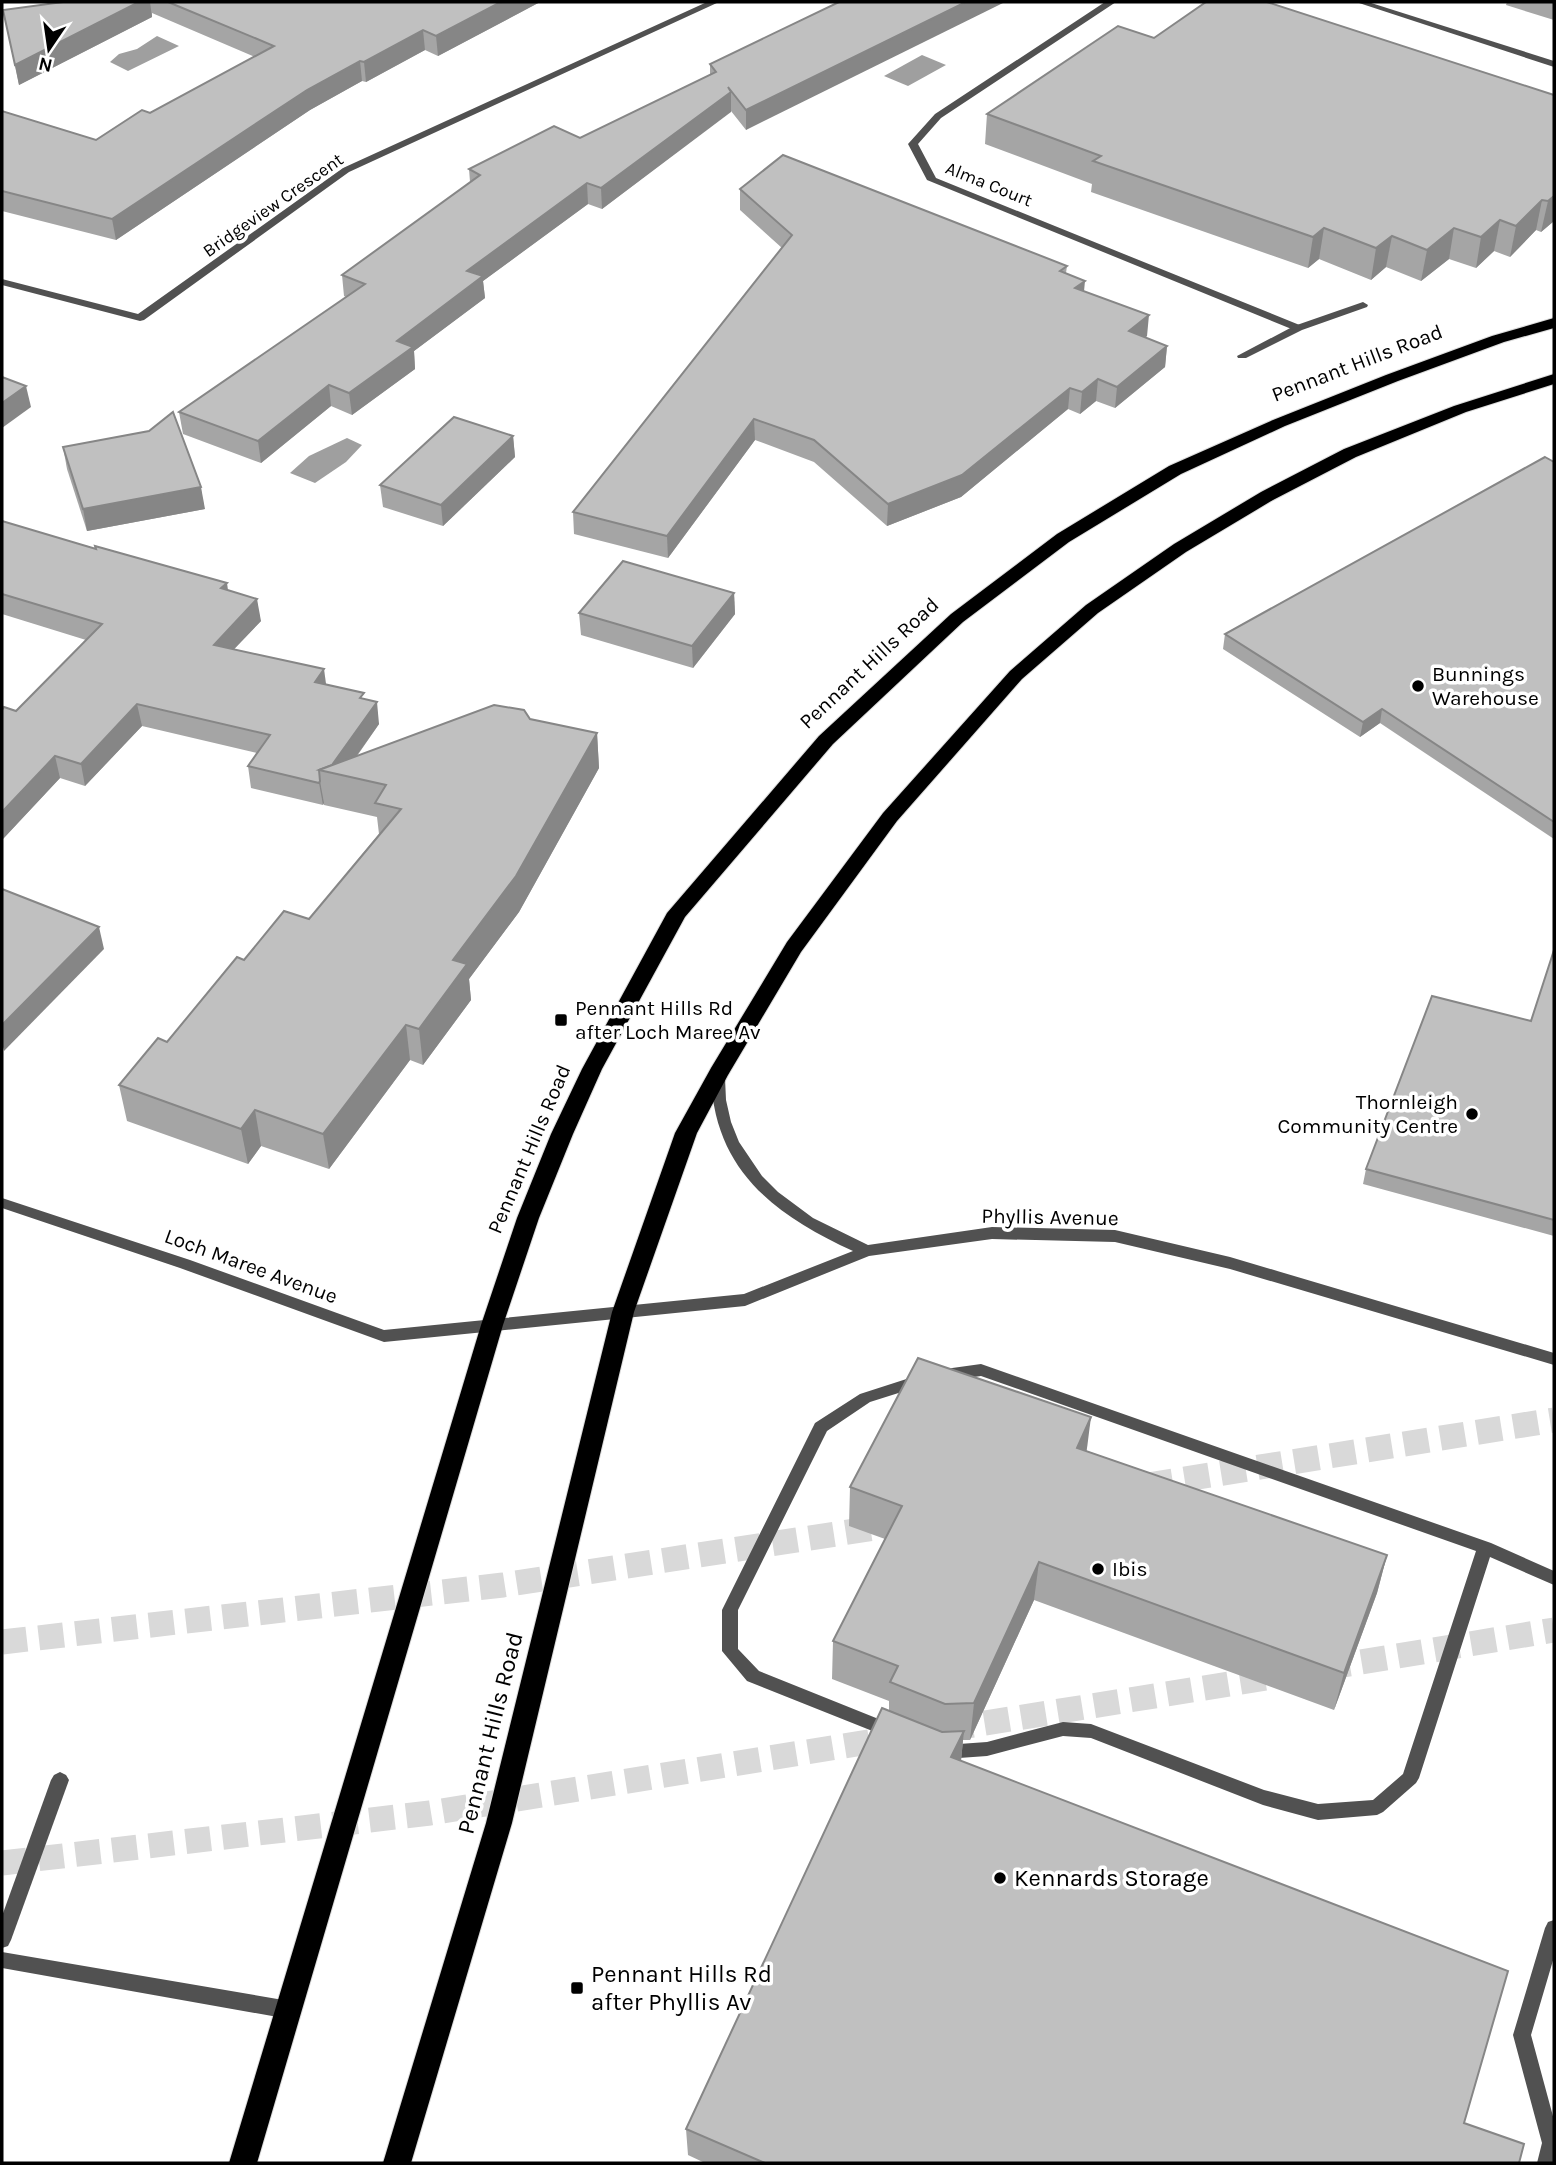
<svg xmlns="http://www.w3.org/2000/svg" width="1556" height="2165" font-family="Karla,sans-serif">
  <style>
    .water { fill: #9f9f9f }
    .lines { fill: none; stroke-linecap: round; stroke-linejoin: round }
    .highway-tunnel { stroke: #d9d9d9; stroke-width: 25; stroke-dasharray: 25 12; stroke-linecap: butt }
    .highway-casing { stroke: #dbdbdb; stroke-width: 2 }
    .lane { fill: #515151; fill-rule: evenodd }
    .street { fill: #515151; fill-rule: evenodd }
    .highway { fill: #000; fill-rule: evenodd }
    .wall { fill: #a5a5a5 }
    .shaded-wall { fill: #868686 }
    .building { fill: #c0c0c0; stroke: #868686; stroke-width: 2 }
    .poi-dot { fill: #000; stroke: #fff; stroke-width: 2.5 }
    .labels { text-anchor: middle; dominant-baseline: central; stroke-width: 7; stroke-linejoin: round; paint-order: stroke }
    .far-street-label { font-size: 18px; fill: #000; stroke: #fff }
    .street-label { font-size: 21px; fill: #000; stroke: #fff }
    .poi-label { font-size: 21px; fill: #000; stroke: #fff; text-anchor: start }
    .near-street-label { font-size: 24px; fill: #000; stroke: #fff }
    .near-poi-label { font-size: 24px; fill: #000; stroke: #fff; text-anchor: start }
  </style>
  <rect width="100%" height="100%" fill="#fff"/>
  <!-- water -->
  <g class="water">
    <path d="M 157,36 L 179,46 L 128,71 L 110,62 L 119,54 L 137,49 Z"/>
    <path d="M 922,55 L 946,65 L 908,86 L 884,76 Z"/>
    <path d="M 347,438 L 362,445 L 346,462 L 315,483 L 290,473 L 309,456 Z"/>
  </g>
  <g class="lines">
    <!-- highway-tunnel -->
    <g class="highway-tunnel">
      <path d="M 1148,1485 L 1554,1420"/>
      <path d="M 2,1642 L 503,1585 L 888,1526"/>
      <path d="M 1325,1668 L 1554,1630"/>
      <path d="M 948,1729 L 1279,1676"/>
      <path d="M 2,1863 L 430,1813 L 893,1738"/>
    </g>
    <!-- highway casing -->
    <g class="highway-casing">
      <g id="highway">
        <path d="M 1554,318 L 1554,328 L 1504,342 L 1398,381 L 1285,426 L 1181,474 L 1069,542 L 963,622 L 833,744 L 685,917 L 602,1069 L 573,1134 L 539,1218 L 503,1325 L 257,2163 L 229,2163 L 481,1325 L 517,1218 L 551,1134 L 582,1069 L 667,913 L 819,736 L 951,614 L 1057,534 L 1169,466 L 1273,420 L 1386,375 L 1492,336 Z"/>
        <path d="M 1554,374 L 1554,384 L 1466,412 L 1356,457 L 1273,500 L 1186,552 L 1098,613 L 1022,679 L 897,821 L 801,952 L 728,1075 L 697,1133 L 634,1312 L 512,1823 L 411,2163 L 383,2163 L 486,1823 L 612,1312 L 675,1133 L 711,1068 L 787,942 L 883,813 L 1010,671 L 1086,605 L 1174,544 L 1261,492 L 1344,449 L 1454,406 Z"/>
      </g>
    </g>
    <!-- lane -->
    <g class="lane">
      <path d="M 1363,302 L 1368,305 L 1367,307 L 1302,330 L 1246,358 L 1238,358 L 1237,356 L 1294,326 Z"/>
      <path d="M 981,1364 L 1491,1543 L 1554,1571 L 1554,1585 L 1490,1557 L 1419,1778 L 1416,1783 L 1383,1812 L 1377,1815 L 1318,1820 L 1263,1805 L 1091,1738 L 1063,1736 L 987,1756 L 945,1759 L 939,1757 L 936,1752 L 939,1747 L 945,1745 L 987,1742 L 1063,1722 L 1091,1724 L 1264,1790 L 1318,1804 L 1373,1800 L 1403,1774 L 1476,1551 L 981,1376 L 945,1381 L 940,1379 L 937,1375 L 940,1371 L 945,1369 Z"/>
      <path d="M 922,1374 L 927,1376 L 930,1380 L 927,1384 L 870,1402 L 827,1431 L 738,1610 L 738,1649 L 759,1671 L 896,1726 L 898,1731 L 896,1736 L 890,1738 L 747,1681 L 722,1651 L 722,1610 L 815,1423 L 860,1394 Z"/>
      <path d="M 60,1772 L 66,1775 L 69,1780 L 11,1940 L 8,1946 L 2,1948 L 2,1916 L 51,1780 L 54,1775 Z"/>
      <path d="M 1554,1920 L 1554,1957 L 1531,2035 L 1554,2120 L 1554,2163 L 1537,2163 L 1542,2143 L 1513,2035 L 1545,1928 L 1548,1922 Z"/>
      <path d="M 2,1952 L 289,2001 L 295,2004 L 298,2010 L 295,2016 L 289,2019 L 2,1968 Z"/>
    </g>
    <!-- street -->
    <g class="street">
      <path d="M 707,2 L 719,2 L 349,172 L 144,320 L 140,321 L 2,285 L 2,279 L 138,314 L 343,168 Z"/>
      <path d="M 1105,2 L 1116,2 L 941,118 L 918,144 L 936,178 L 1302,326 L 1302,330 L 1294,330 L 927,180 L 908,144 L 935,114 Z"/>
      <path d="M 1356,2 L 1368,2 L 1554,61 L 1554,67 Z"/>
      <path d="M 718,1073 L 725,1078 L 726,1100 L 731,1122 L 739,1142 L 762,1176 L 778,1192 L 813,1218 L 868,1245 L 992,1227 L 1115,1230 L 1230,1257 L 1554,1353 L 1554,1365 L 1230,1269 L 1115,1242 L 992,1239 L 869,1256 L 745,1306 L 384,1342 L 180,1268 L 2,1208 L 2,1198 L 190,1260 L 384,1330 L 744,1294 L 853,1251 C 775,1215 715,1171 711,1078 Z"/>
    </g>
    <!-- highway -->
    <use href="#highway" class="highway"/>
  </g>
  <!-- wall -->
  <g class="wall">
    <path d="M 63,2 L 540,2 L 438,56 L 425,50 L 366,82 L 362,81 L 310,110 L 116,240 L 2,211 L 2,111 L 96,140 L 150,113 L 255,57 L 152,13 L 152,17 L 19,85 L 3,10 Z"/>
    <path d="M 839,2 L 746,130 L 731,111 L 602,209 L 588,204 L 483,281 L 485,298 L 414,351 L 415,369 L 352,415 L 331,406 L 261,463 L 183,434 L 179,412 L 346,297 L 344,296 L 342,275 L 470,182 L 469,169 L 580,138 L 710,75 L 710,64 Z"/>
    <path d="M 1507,2 L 1554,2 L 1554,20 L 1506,5 Z"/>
    <path d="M 1154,38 L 1554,95 L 1554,221 L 1541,232 L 1536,230 L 1510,257 L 1494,251 L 1476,268 L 1449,259 L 1421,281 L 1386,267 L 1371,280 L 1319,259 L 1308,268 L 1091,192 L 1092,184 L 985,144 L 987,114 Z"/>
    <path d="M 740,189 L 1067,266 L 1066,273 L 1084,291 L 1147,336 L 1145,337 L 1167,346 L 1165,367 L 1115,408 L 1096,401 L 1080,414 L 1068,409 L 961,497 L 887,526 L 814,462 L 755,440 L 668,558 L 574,534 L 573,512 L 782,248 L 740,210 Z"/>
    <path d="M 513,436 L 515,457 L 443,526 L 383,507 L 380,485 Z"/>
    <path d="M 63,447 L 205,509 L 87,531 L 67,469 Z"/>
    <path d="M 1554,462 L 1554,839 L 1380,723 L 1360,737 L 1223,649 L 1225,634 Z"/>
    <path d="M 2,521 L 228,590 L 261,621 L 234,649 L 365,699 L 379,724 L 357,756 L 530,719 L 597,733 L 599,768 L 519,912 L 469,979 L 471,1000 L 423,1065 L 410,1060 L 329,1169 L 261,1146 L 248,1164 L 127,1121 L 119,1085 L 167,1042 L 244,960 L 309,919 L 379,834 L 377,817 L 324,805 L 324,803 L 323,805 L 251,788 L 248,766 L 257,753 L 142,726 L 85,786 L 60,778 L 2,840 L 2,710 L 16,711 L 86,640 L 2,614 Z"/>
    <path d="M 734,593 L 735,614 L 693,668 L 581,635 L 579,613 Z"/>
    <path d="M 1554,950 L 1554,1236 L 1363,1184 L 1366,1169 L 1531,1021 Z"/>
    <path d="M 1087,1451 L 1387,1555 L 1377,1593 L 1334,1710 L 1034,1600 L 970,1740 L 963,1740 L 961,1761 L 1519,2163 L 705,2163 L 688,2155 L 686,2129 L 889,1710 L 889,1701 L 832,1679 L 833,1641 L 885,1539 L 849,1526 L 850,1487 Z"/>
  </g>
  <!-- shaded-wall -->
  <g class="shaded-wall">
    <path d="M 139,2 L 150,2 L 152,17 L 19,85 L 15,65 Z"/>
    <path d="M 501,2 L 540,2 L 438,56 L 436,36 Z"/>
    <path d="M 966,2 L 1005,2 L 746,130 L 746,110 Z"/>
    <path d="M 423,30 L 425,50 L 366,82 L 364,62 Z"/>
    <path d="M 360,61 L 362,81 L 310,110 L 116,240 L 112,219 L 307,90 Z"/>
    <path d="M 731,92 L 731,112 L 602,209 L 601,188 Z"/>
    <path d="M 587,183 L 588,204 L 483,281 L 485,298 L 414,351 L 415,369 L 352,415 L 349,393 L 397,341 L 467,271 Z"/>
    <path d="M 1554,196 L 1554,221 L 1541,232 L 1548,201 Z"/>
    <path d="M 1542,200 L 1536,230 L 1510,257 L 1516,226 Z"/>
    <path d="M 1500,220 L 1494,251 L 1476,268 L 1481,237 Z"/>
    <path d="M 1324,228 L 1319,259 L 1308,268 L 1313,237 Z"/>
    <path d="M 1454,228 L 1449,259 L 1421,281 L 1427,250 Z"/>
    <path d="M 1392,236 L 1386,267 L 1371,280 L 1376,248 Z"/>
    <path d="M 1085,281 L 1083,302 L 1075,288 Z"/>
    <path d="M 1149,315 L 1147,336 L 1127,353 L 1129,331 Z"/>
    <path d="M 1167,346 L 1165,367 L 1115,408 L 1117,387 Z"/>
    <path d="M 1098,379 L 1096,401 L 1080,414 L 1082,392 Z"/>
    <path d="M 329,385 L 331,406 L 261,463 L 258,441 Z"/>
    <path d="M 26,386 L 31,407 L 2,428 L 2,403 Z"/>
    <path d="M 1070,388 L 1068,409 L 961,497 L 887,526 L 888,504 Z"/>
    <path d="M 754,419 L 755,440 L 668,558 L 667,536 Z"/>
    <path d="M 513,436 L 515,457 L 443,526 L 441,505 Z"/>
    <path d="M 201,487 L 205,509 L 87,531 L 83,509 Z"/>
    <path d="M 227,583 L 230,605 L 221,588 Z"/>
    <path d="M 734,593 L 735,614 L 693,668 L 692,646 Z"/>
    <path d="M 257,599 L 261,621 L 218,666 L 214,645 Z"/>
    <path d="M 324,669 L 327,691 L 315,682 Z"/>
    <path d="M 377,702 L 379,724 L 343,775 L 327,772 Z"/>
    <path d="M 137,704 L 142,726 L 85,786 L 81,764 Z"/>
    <path d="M 1382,709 L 1380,723 L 1360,737 L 1363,722 Z"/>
    <path d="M 597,733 L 599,768 L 519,912 L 469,979 L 471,1000 L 423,1065 L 419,1029 L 453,960 Z"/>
    <path d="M 55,756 L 60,778 L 2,840 L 2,812 Z"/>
    <path d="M 320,781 L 324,803 L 323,805 L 319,783 Z"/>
    <path d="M 99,927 L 104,949 L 4,1051 L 2,1043 L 2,1025 Z"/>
    <path d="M 406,1025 L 410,1060 L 329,1169 L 323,1134 Z"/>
    <path d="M 255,1110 L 261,1146 L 248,1164 L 241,1129 Z"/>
    <path d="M 1091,1417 L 1086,1456 L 1077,1448 Z"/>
    <path d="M 1387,1555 L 1377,1593 L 1334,1710 L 1344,1673 Z"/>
    <path d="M 1039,1562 L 1034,1600 L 970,1740 L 974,1703 Z"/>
    <path d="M 964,1731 L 961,1760 L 949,1787 L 951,1757 Z"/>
  </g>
  <!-- building -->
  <g class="building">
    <path d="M 63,2 L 139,2 L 15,65 L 3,10 Z"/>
    <path d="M 168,2 L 501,2 L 436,36 L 423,30 L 364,62 L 360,61 L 307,90 L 112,219 L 2,191 L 2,111 L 96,140 L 142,110 L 150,113 L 274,46 Z"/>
    <path d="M 839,2 L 966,2 L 746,110 L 728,87 L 731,92 L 601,188 L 587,183 L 467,271 L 483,276 L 397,341 L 413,347 L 349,393 L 329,385 L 258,441 L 179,412 L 365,284 L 342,275 L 480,175 L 469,169 L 554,126 L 580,138 L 716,72 L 710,64 Z"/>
    <path d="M 1206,2 L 1267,2 L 1554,95 L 1554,196 L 1548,201 L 1542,200 L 1516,226 L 1500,220 L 1481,237 L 1454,228 L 1427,250 L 1392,236 L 1376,248 L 1324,228 L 1313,237 L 1093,161 L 1101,156 L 987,114 L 1118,26 L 1154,38 Z"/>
    <path d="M 783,155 L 1067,266 L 1060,271 L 1085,281 L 1075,288 L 1149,315 L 1129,331 L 1167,346 L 1117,387 L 1098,379 L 1082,392 L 1070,388 L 962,475 L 888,504 L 814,440 L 754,419 L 667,536 L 573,512 L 792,235 L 740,189 Z"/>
    <path d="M 2,377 L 26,386 L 2,403 Z"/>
    <path d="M 173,412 L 201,487 L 83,509 L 63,447 L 149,431 Z"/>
    <path d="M 454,417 L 513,436 L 441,505 L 380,485 Z"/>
    <path d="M 1545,457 L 1554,462 L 1554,822 L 1382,709 L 1363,722 L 1225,634 Z"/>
    <path d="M 2,521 L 96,549 L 95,546 L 227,583 L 221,588 L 257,599 L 214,645 L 324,669 L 315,682 L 364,693 L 360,698 L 377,702 L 332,765 L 319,770 L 320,781 L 319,783 L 248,766 L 270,735 L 137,704 L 81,764 L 55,756 L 2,812 L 2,710 L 4,707 L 16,711 L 102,624 L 2,594 Z"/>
    <path d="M 623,561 L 734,593 L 692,646 L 579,613 Z"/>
    <path d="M 494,705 L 524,710 L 530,719 L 597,733 L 516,876 L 453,960 L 467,964 L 419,1029 L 406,1025 L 323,1134 L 255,1110 L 241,1129 L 119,1085 L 158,1038 L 167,1042 L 237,957 L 244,960 L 284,911 L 309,919 L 401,809 L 375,803 L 386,785 L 319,770 Z"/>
    <path d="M 2,889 L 99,927 L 2,1025 Z"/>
    <path d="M 1554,950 L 1554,1220 L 1366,1169 L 1432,996 L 1531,1021 Z"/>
    <path d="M 918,1358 L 1091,1417 L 1077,1448 L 1387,1555 L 1344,1673 L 1039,1562 L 974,1703 L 945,1704 L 890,1682 L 898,1666 L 833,1641 L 902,1506 L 850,1487 Z"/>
    <path d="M 882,1708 L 942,1732 L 964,1731 L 951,1757 L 1508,1971 L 1464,2123 L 1524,2144 L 1519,2163 L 765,2163 L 686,2129 Z"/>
  </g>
  <!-- markers -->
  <g class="poi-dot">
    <circle cx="1418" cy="686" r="7"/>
    <rect x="554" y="1013" width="14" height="14" rx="3.5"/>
    <circle cx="1472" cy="1114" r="7"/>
    <circle cx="1098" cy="1569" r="7"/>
    <circle cx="1000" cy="1878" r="7"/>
    <rect x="570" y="1981" width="14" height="14" rx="3.5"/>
  </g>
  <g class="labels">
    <!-- far-street labels -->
    <g class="far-street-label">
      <text transform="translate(989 184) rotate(22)">Alma Court</text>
      <text transform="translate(273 205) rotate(-35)">Bridgeview Crescent</text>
    </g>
    <!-- street labels -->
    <g class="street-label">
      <text transform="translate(1357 363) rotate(-21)">Pennant Hills Road</text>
      <text transform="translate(869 663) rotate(-43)">Pennant Hills Road</text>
      <text transform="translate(529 1149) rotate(-67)">Pennant Hills Road</text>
      <text transform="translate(1050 1217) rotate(1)">Phyllis Avenue</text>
      <text transform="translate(251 1266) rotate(20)">Loch Maree Avenue</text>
    </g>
    <!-- poi labels -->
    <g class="poi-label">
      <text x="1432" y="674">Bunnings<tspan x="1432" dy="24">Warehouse</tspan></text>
      <text x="575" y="1008">Pennant Hills Rd<tspan x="575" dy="24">after Loch Maree Av</tspan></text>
      <text x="1458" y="1102" text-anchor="end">Thornleigh<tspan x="1458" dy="24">Community Centre</tspan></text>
      <text x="1112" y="1569">Ibis</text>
    </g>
    <!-- near-street labels -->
    <g class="near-street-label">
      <text transform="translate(490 1733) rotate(-76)">Pennant Hills Road</text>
    </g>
    <!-- near-poi labels -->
    <g class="near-poi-label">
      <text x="1014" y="1878">Kennards Storage</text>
      <text x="591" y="1974">Pennant Hills Rd<tspan x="591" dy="28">after Phyllis Av</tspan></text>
    </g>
  </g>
  <!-- border -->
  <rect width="1556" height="2165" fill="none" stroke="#000000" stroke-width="7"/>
  <!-- north arrow -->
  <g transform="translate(49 49) rotate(193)" stroke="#ffffff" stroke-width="5" paint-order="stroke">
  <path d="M0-5L12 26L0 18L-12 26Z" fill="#000000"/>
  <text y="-10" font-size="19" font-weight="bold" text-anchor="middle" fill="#000000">N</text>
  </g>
</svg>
